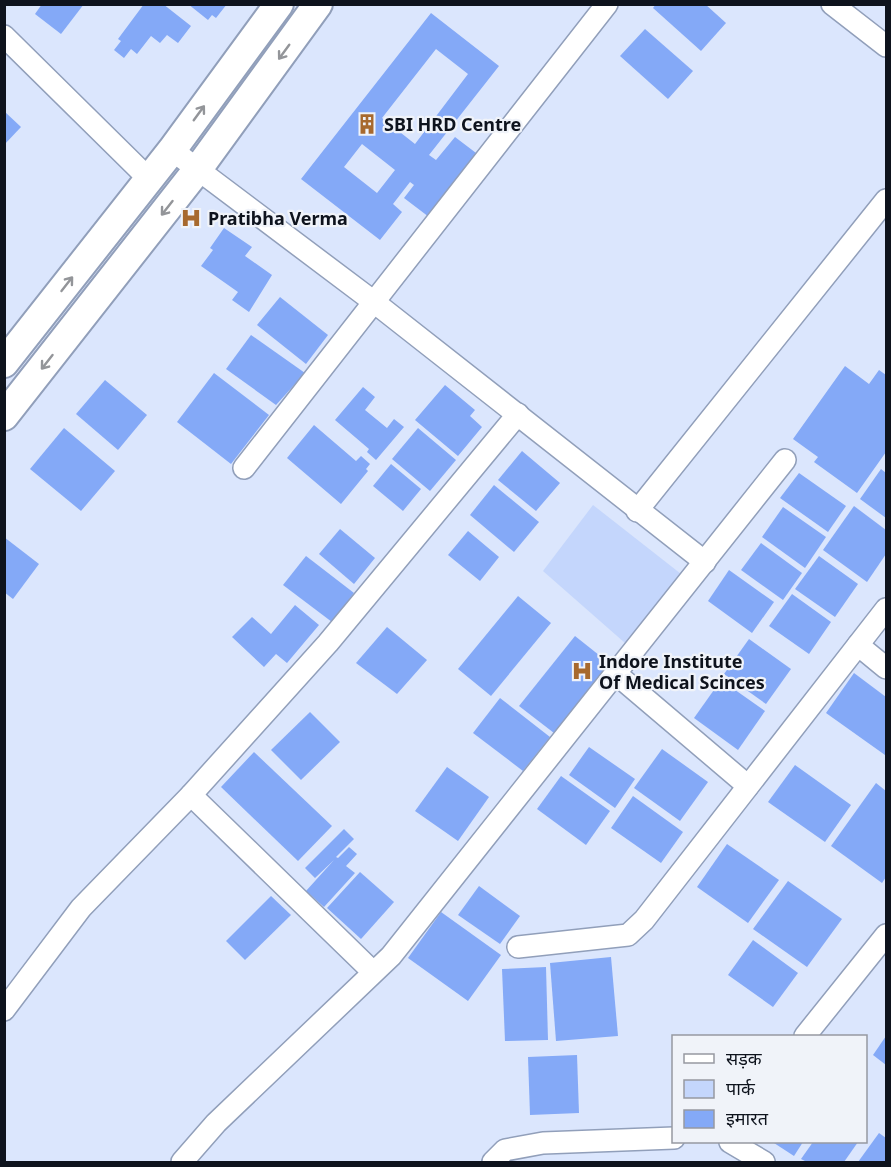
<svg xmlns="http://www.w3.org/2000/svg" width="891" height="1167" font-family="'Noto Sans','Noto Sans Devanagari',sans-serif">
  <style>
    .green { fill: #c4d6fc }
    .building { fill: #84a9f7; fill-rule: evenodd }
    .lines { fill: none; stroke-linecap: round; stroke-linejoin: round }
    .street-casing { stroke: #919fba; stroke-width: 24 }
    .secondary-casing { stroke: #919fba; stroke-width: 32 }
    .street { stroke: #fff; stroke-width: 21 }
    .secondary { stroke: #fff; stroke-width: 28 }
    .oneway { stroke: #939599 }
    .labels { text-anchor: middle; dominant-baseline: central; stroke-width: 4.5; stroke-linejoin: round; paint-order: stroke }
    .poi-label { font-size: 18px; font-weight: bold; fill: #0e131d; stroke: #f0f3f9; text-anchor: start }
  </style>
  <rect width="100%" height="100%" fill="#dbe6fd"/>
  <!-- green -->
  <path class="green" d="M 593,505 L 690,581 L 633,650 L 543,571 Z"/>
  <!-- building -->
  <g class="building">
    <path d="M 42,4 L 84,4 L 61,34 L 35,14 Z"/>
    <path d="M 144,4 L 163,4 L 191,26 L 178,43 L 167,35 L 160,43 L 151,36 L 137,54 L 131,49 L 124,58 L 114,50 L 121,41 L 118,39 Z"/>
    <path d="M 188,4 L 227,4 L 216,18 L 212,15 L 208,20 Z"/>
    <path d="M 656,4 L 705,4 L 726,23 L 701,51 L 653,8 Z"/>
    <path d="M 431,13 L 499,66 L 429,155 L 436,160 L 455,137 L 480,156 L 429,217 L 404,198 L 414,185 L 410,182 L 393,204 L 402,212 L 380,240 L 301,179 ZM 436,49 L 468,74 L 415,144 L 382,118 ZM 362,144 L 395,170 L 377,193 L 344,167 Z"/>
    <path d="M 645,29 L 693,71 L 668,99 L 620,56 Z"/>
    <path d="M 4,111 L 21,127 L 4,145 Z"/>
    <path d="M 224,228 L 252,247 L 245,256 L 272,275 L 249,312 L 232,300 L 238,292 L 201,266 L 213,250 L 210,248 Z"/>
    <path d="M 280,297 L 328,335 L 306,364 L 257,325 Z"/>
    <path d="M 251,335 L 305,373 L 276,405 L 226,369 Z"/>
    <path d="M 845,366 L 869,384 L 879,370 L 886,375 L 886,452 L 857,493 L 814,462 L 818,457 L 793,439 Z"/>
    <path d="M 214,373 L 269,415 L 231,464 L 177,422 Z"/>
    <path d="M 105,380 L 147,415 L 118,450 L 76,414 Z"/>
    <path d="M 445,385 L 475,410 L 470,416 L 482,427 L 458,456 L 415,420 Z"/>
    <path d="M 363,387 L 375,397 L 365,410 L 387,428 L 394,419 L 404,427 L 376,460 L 367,452 L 369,449 L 335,420 Z"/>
    <path d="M 314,425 L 356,461 L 361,456 L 370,464 L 366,469 L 368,471 L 341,504 L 287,458 Z"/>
    <path d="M 64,428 L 115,471 L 81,511 L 30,469 Z"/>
    <path d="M 418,428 L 456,460 L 430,491 L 392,459 Z"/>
    <path d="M 522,451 L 560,483 L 536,511 L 498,480 Z"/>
    <path d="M 391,464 L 421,489 L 403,511 L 373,486 Z"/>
    <path d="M 881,469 L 886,473 L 886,518 L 860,499 Z"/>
    <path d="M 799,473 L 846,506 L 828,532 L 780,498 Z"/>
    <path d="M 494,485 L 539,522 L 514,552 L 470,515 Z"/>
    <path d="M 854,506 L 886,530 L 886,554 L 867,582 L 823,550 Z"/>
    <path d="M 783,507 L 826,537 L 805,568 L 762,537 Z"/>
    <path d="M 340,529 L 375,558 L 354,584 L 319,554 Z"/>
    <path d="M 468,531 L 499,557 L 480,581 L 448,555 Z"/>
    <path d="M 4,537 L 39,564 L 13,599 L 4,592 Z"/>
    <path d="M 761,543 L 802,573 L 783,600 L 741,570 Z"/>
    <path d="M 306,556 L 354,593 L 332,622 L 283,585 Z"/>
    <path d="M 819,556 L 858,584 L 835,617 L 795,589 Z"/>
    <path d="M 729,570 L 774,602 L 752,633 L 708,601 Z"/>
    <path d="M 792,594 L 831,622 L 809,654 L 769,626 Z"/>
    <path d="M 518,596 L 551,623 L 491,696 L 458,669 Z"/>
    <path d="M 295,605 L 319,625 L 287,663 L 276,654 L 264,667 L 232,637 L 252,617 L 271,634 Z"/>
    <path d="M 387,627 L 427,660 L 397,694 L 356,663 Z"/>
    <path d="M 575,636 L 609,663 L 554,733 L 519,706 Z"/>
    <path d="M 749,639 L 791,669 L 766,704 L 724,674 Z"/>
    <path d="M 854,673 L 886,697 L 886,752 L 885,755 L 826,713 Z"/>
    <path d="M 721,680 L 765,711 L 738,750 L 694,718 Z"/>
    <path d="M 500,698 L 550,737 L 523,771 L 473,733 Z"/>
    <path d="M 310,712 L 340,742 L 301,780 L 271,750 Z"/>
    <path d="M 589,747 L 635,779 L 615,808 L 569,775 Z"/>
    <path d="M 662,749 L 708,782 L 680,821 L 634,788 Z"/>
    <path d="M 254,752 L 332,826 L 298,861 L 221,787 Z"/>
    <path d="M 795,765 L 851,805 L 825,842 L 768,802 Z"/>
    <path d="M 447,767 L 489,797 L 458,841 L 415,811 Z"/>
    <path d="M 561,776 L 610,811 L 586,845 L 537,809 Z"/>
    <path d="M 876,783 L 886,791 L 886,877 L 882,883 L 831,846 Z"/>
    <path d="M 633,796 L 683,832 L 661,863 L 611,828 Z"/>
    <path d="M 344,829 L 354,839 L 336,857 L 338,858 L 349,847 L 357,854 L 346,866 L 355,873 L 324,907 L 306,891 L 334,860 L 315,878 L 305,868 Z"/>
    <path d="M 727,844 L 779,880 L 748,923 L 697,887 Z"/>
    <path d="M 360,872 L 394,902 L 361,939 L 327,908 Z"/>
    <path d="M 788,881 L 842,919 L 807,967 L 753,929 Z"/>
    <path d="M 479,886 L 520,916 L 500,944 L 458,915 Z"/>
    <path d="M 271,896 L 291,915 L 245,960 L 226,941 Z"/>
    <path d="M 441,912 L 501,955 L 468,1001 L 408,958 Z"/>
    <path d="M 753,940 L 798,973 L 773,1007 L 728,975 Z"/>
    <path d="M 611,957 L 618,1036 L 556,1041 L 550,963 Z"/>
    <path d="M 546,967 L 548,1040 L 505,1041 L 502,969 Z"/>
    <path d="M 886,1036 L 886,1065 L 873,1055 Z"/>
    <path d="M 577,1055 L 579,1113 L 530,1115 L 528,1057 Z"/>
    <path d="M 879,1133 L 886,1138 L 886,1162 L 858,1162 Z"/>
    <path d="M 775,1142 L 803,1142 L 794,1156 L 774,1143 Z"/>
    <path d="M 813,1142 L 858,1142 L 844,1162 L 807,1162 L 801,1159 Z"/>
  </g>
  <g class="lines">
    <!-- street casing -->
    <g class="street-casing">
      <g id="street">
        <path d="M 832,4 L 886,46"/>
        <path d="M 4,36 L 149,179"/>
        <path d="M 172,150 L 374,302 L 705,562"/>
        <path d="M 244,468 L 607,4"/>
        <path d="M 637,511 L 886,200"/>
        <path d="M 858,645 L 886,668"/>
        <path d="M 615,673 L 748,786"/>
        <path d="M 191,795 L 373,972"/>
        <path d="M 518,947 L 628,935 L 644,920 L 886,609"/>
        <path d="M 4,1010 L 81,908 L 191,795 L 328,643 L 518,414"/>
        <path d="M 805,1036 L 886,935"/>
        <path d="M 730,1142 L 764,1162"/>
        <path d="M 182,1162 L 216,1123 L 391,956 L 785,460"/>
        <path d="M 493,1162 L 505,1150 L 543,1143 L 674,1138"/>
      </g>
    </g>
    <!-- secondary casing -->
    <g class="secondary-casing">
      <g id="secondary">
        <path d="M 4,363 L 172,150 L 279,4"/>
        <path d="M 4,416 L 198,169 L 318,4"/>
      </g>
    </g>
    <!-- street -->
    <use href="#street" class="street"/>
    <!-- secondary -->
    <use href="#secondary" class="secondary"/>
  </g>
  <!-- one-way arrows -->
  <defs><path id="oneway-shaft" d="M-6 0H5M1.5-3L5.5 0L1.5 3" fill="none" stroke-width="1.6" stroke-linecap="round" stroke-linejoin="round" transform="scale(1.5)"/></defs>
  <g class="oneway">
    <use href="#oneway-shaft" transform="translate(284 52) rotate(126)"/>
    <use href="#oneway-shaft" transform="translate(199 113) rotate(-54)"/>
    <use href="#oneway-shaft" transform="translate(167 208) rotate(128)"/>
    <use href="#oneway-shaft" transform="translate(67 284) rotate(-52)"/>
    <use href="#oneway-shaft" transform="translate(47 362) rotate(128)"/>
  </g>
  <!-- icons -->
  <defs>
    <g id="building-bare" transform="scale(1.62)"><path d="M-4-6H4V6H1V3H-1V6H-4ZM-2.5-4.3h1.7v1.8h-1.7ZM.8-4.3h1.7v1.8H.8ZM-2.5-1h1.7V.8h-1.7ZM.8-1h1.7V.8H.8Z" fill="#a7692e" stroke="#f0f3f9" stroke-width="2.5" paint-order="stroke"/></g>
    <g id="hospital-bare" transform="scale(1.62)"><path d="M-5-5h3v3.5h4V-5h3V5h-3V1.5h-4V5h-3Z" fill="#a7692e" stroke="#f0f3f9" stroke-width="2.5" paint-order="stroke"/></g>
  </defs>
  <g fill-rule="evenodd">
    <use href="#building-bare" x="367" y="124"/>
    <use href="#hospital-bare" x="191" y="218"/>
    <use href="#hospital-bare" x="582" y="671"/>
  </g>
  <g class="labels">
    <!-- poi labels -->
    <g class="poi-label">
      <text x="384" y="124">SBI HRD Centre</text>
      <text x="208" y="218">Pratibha Verma</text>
      <text x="599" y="661">Indore Institute<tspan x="599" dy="21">Of Medical Scinces</tspan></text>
    </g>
  </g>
  <!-- border -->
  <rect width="891" height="1167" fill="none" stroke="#0e131d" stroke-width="12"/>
  <!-- legend -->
  <rect x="672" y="1035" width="195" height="108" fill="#f0f3f9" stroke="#9699a1" stroke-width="1.5"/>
  <rect x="684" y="1054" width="30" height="9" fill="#ffffff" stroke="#9699a1" stroke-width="1.5"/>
  <text x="726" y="1065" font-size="18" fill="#0e131d">सड़क</text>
  <rect x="684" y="1080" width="30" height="18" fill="#c4d6fc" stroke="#9699a1" stroke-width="1.5"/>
  <text x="726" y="1095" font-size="18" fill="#0e131d">पार्क</text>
  <rect x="684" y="1110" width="30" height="18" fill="#84a9f7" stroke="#9699a1" stroke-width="1.5"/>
  <text x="726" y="1125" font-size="18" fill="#0e131d">इमारत</text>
</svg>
